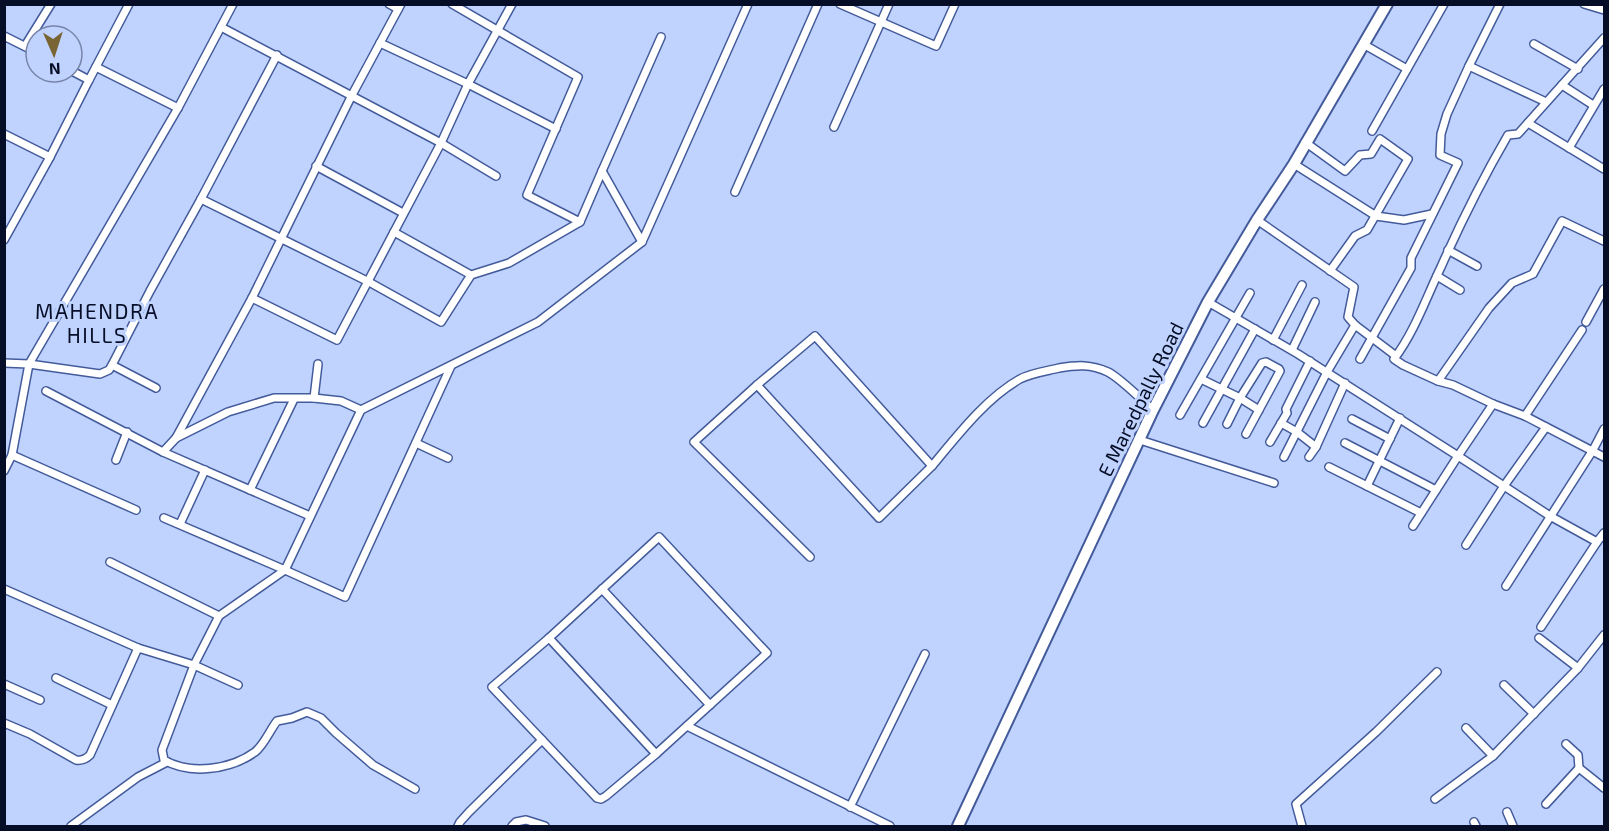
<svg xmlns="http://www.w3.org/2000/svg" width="1609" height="831" font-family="'Exo 2',sans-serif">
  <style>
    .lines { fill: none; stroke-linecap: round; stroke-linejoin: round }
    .minor-casing { stroke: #435b9a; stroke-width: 10 }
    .secondary-casing { stroke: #435b9a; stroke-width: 14 }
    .minor { stroke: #fff; stroke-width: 7 }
    .secondary { stroke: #fff; stroke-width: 10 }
    .labels { text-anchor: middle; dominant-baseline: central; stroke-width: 6; stroke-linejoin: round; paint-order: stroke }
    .street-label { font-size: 20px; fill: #060d26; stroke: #c0d3fe }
    .neighbourhood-label { font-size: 21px; letter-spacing: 1.5px; fill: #060d26; stroke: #c0d3fe }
  </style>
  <rect width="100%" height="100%" fill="#c0d3fe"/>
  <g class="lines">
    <!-- minor casing -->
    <g class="minor-casing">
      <g id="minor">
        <path d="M 389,4 L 398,9"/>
        <path d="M 452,4 L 578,77 L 527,195 L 580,222 L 602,171 L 642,242 L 748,4"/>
        <path d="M 840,4 L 936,46 L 955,4"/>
        <path d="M 1584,4 L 1604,10"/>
        <path d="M 221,27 L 441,143 L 496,176"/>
        <path d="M 4,36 L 36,52"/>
        <path d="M 1604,38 L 1518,134 L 1508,135 C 1483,178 1461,222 1441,267 C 1426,298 1415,331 1394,359 L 1403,365 L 1438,381 L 1453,385 L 1493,404 L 1525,416 L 1604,457"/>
        <path d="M 380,43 L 468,84 L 556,129"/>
        <path d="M 1363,44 L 1407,69"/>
        <path d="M 1534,44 L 1578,69"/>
        <path d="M 25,46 L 51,4"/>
        <path d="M 277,55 L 201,199 L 369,282 L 441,322 L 471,275 L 509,263 L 580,222"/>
        <path d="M 1469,66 L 1546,102"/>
        <path d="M 96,67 L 178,108"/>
        <path d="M 89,80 L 129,4"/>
        <path d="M 1562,85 L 1593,105"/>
        <path d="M 1528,123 L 1604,169"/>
        <path d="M 834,127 L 889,4"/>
        <path d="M 1372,131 L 1444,4"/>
        <path d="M 4,134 L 50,157 L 89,80 L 72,71"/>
        <path d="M 1305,142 L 1345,171 L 1360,155 L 1371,154 L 1380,139 L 1408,159 L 1367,230 L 1355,236 L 1330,271"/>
        <path d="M 1569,148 L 1604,89"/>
        <path d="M 1294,164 L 1376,216 L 1404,220 L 1432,214"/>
        <path d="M 316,166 L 403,213"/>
        <path d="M 602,171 L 661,37"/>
        <path d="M 735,192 L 818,4"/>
        <path d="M 1257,220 L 1354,287 L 1348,317 L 1355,325 L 1396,356"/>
        <path d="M 394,232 L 471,275"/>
        <path d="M 4,240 L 50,157"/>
        <path d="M 1448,250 L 1477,266"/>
        <path d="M 1437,276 L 1460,290"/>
        <path d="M 252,298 L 337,340 L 441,143 L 468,84 L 512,4"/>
        <path d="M 1208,302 L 1298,354 L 1458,456 L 1413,526"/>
        <path d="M 1586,322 L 1604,289"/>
        <path d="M 1273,340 L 1302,285"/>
        <path d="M 1292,350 L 1315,302"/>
        <path d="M 1360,359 L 1411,268 L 1411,258 L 1458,163 L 1440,155 L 1441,134 L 1447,114 L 1469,66 L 1500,4"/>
        <path d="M 4,363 L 29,364 L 100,374 L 109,370 L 112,365 L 150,291 L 201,199"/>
        <path d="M 112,365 L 156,388"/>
        <path d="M 1201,379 L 1240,398 L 1259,410"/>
        <path d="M 1438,381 L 1489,308 L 1512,283 L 1533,274 L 1562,221 L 1604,241"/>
        <path d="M 757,385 L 879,518 L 932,466"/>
        <path d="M 46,391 L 163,452 L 310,516"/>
        <path d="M 314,398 L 318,364"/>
        <path d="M 1493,404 L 1458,456 L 1550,516 L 1597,542 L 1541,627"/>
        <path d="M 1180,415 L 1250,293"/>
        <path d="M 1525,416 L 1582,330"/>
        <path d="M 1352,419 L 1390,439"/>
        <path d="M 1203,423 L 1255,329"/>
        <path d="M 1281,423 L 1297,432 L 1316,447"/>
        <path d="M 1227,424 L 1240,398 L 1262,363 L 1266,362 L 1279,369 L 1280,371 L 1246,434"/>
        <path d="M 176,438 L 252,298 L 352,95 L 401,4"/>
        <path d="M 1140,440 L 1274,483"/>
        <path d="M 1270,442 L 1287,413 L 1286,409 L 1310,361"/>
        <path d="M 416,443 L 448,458"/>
        <path d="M 1345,443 L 1436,490"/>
        <path d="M 163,452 L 176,438 L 228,412 L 274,398 L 314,398 L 341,401 L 361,410"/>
        <path d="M 12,455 L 29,364 L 178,108 L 233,4"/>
        <path d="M 1284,457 L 1327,372 L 1355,325"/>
        <path d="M 1309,457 L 1316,447 L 1345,383"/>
        <path d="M 116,460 L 127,432"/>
        <path d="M 1329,467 L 1421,513"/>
        <path d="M 4,471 L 12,455 L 136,510"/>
        <path d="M 1367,486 L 1400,418"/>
        <path d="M 250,490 L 294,399"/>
        <path d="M 164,518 L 285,570 L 345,597 L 451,366"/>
        <path d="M 180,524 L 205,470"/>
        <path d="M 659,537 L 767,653 L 656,754 L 606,796 L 601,799 L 597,798 L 492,687 L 549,638 Z"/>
        <path d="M 1597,542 L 1604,533"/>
        <path d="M 1466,545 L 1504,486 L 1546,427"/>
        <path d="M 810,557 L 694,442 L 757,385 L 815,336 L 932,466 C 957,436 986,398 1020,379 C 1031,373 1047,371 1059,368 C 1077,365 1091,364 1108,372 C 1120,378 1142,400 1153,410"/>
        <path d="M 110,562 L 219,616"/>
        <path d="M 1506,586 L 1593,450 L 1604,429"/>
        <path d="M 4,589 L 138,648 L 194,665 L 238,685"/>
        <path d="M 602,589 L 710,705"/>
        <path d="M 549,638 L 656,754"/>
        <path d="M 1539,638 L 1578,668"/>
        <path d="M 56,678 L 112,705"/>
        <path d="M 4,684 L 40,700"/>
        <path d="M 1504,685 L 1534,714"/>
        <path d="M 4,723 L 30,734 L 76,760 C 82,761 86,759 90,755 L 138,648"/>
        <path d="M 687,726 L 890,826"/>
        <path d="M 1466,728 L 1493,756"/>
        <path d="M 1566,744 L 1578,755 L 1579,768 L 1604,788"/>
        <path d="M 415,789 L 373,765 L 336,733 L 321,718 L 307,712 L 292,718 L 277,721 C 270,730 264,745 255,752 C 230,770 190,775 164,760 L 162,750 L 194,665 L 219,616 L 285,570 L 361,410 L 538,322 L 642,242"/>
        <path d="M 1435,799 L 1493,756 L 1578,668 L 1604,635"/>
        <path d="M 1546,804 L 1579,768"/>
        <path d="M 850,807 L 925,654"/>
        <path d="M 1507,812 L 1513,826"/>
        <path d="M 1474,822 L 1476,826"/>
        <path d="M 71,826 L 138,777 L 167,762"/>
        <path d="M 458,826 L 460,822 L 469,812 L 542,740"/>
        <path d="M 512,826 L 516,822 L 526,820 L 545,826"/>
        <path d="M 1302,826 L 1296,804 L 1376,732 L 1437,672"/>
      </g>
    </g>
    <!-- secondary casing -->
    <g class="secondary-casing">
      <path id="secondary" d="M 958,826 L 1153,410 L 1208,302 L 1257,220 L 1294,164 L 1387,4"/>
    </g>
    <!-- minor -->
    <use href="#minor" class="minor"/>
    <!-- secondary -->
    <use href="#secondary" class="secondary"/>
  </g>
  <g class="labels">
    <!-- street labels -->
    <g class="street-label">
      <text transform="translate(1140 399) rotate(-64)">E Maredpally Road</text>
    </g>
    <!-- neighbourhood labels -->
    <g class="neighbourhood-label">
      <text x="97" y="310">MAHENDRA<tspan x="97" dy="24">HILLS</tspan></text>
    </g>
  </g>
  <!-- border -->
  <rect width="1609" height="831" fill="none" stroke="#060d26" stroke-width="12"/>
  <!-- north arrow -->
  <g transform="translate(54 54) rotate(177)"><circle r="28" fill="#c0d3fe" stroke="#7684a8" stroke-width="1.5"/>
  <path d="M0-4.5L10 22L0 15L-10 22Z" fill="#796434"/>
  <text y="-9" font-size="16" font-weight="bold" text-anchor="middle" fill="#060d26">N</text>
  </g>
</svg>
